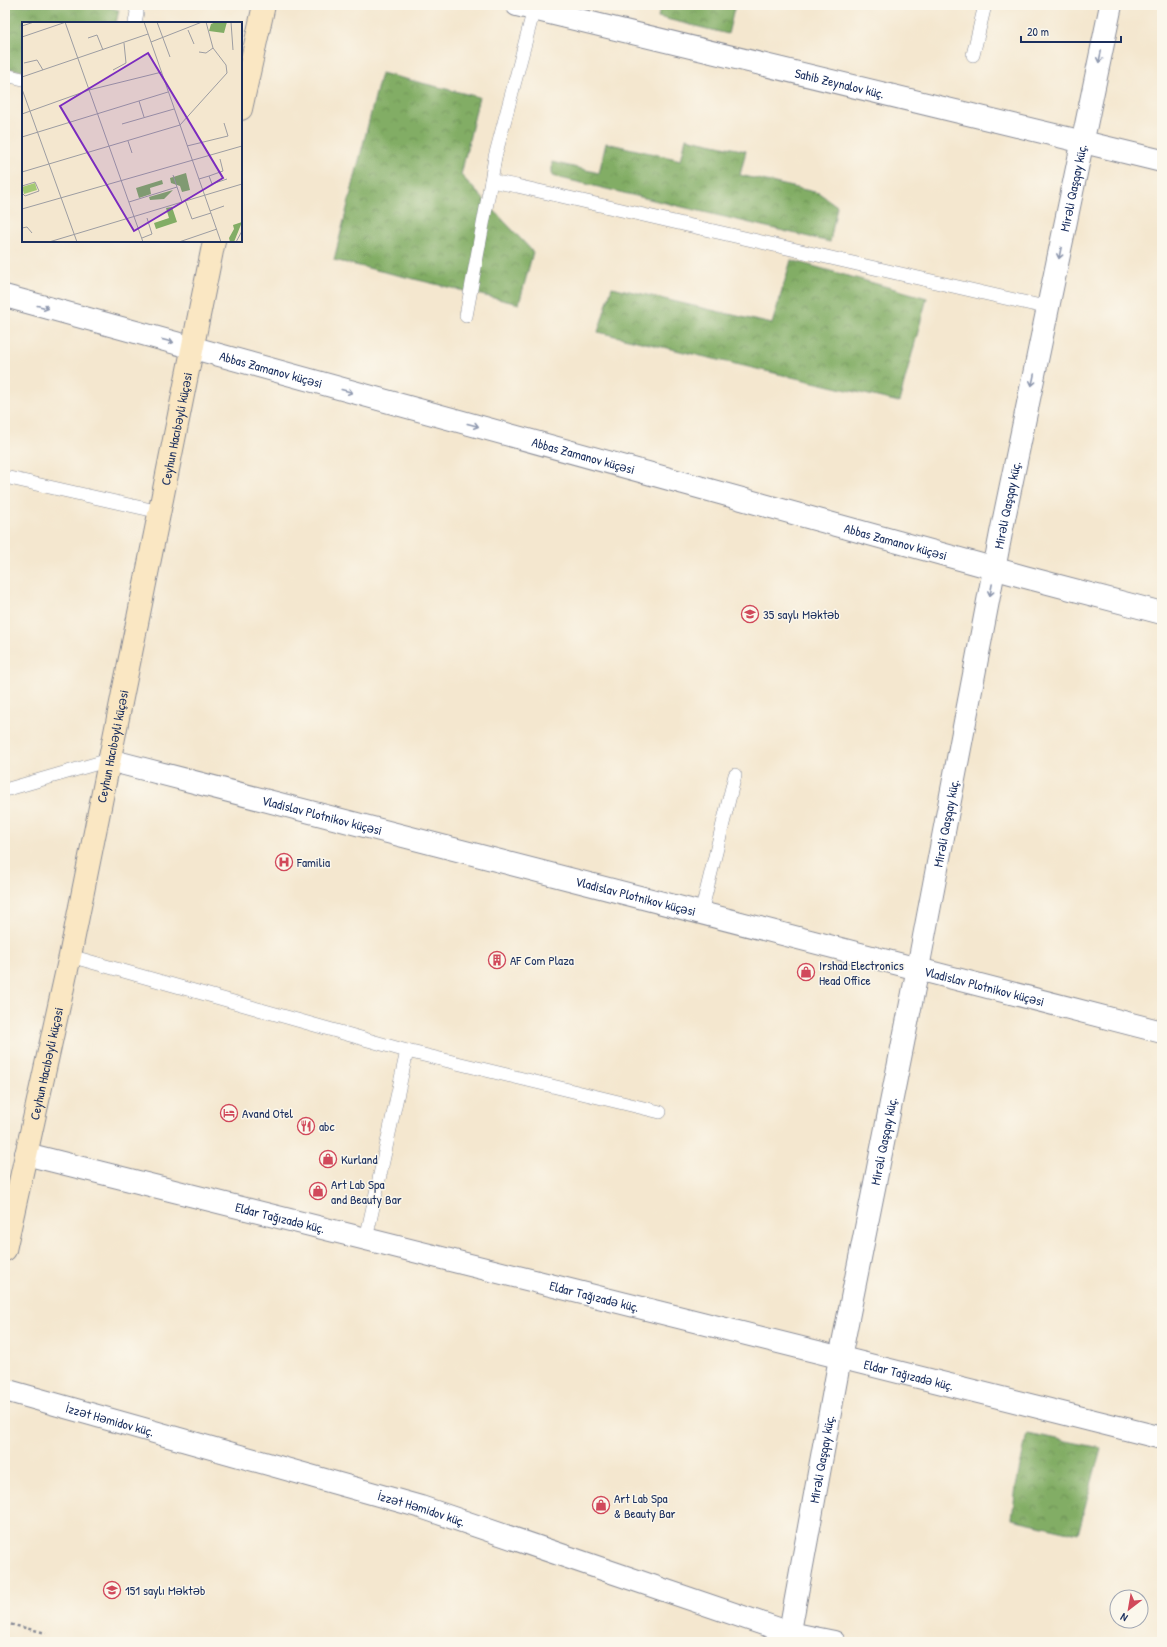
<svg xmlns="http://www.w3.org/2000/svg" width="1167" height="1647" font-family="'Patrick Hand',sans-serif">
  <style>
    .forest { fill: url(#forest-crowns); stroke: #4e6e62 }
    .lines { fill: none; stroke-linecap: round; stroke-linejoin: round }
    .lane-casing { stroke: #888b96; stroke-width: 14 }
    .street-casing { stroke: #888b96; stroke-width: 24 }
    .secondary-casing { stroke: #888b96; stroke-width: 24 }
    .path { stroke: #888b96; stroke-width: 2.5; stroke-dasharray: 3 3; stroke-linecap: butt }
    .lane { stroke: #fff; stroke-width: 13 }
    .street { stroke: #fff; stroke-width: 22 }
    .secondary { stroke: #fae7c3; stroke-width: 22 }
    .oneway { stroke: #8d97ae }
    .labels { text-anchor: middle; dominant-baseline: central; stroke-width: 3; stroke-linejoin: round; paint-order: stroke }
    .street-label { font-size: 13px; fill: #1b2f5e; stroke: #fbf7ec }
    .poi-label { font-size: 13px; fill: #1b2f5e; stroke: #fbf7ec; text-anchor: start }
    .inset-road { fill: none; stroke: #9d9da2; stroke-width: 1 }
    .view { fill: #7b2cbf; fill-opacity: 0.15; stroke: #7b2cbf; stroke-width: 2 }
    .inset-edge { fill: none; stroke: #1b2f5e; stroke-width: 2 }
  </style>
  <defs>
    <pattern id="forest-crowns" width="20" height="18" patternUnits="userSpaceOnUse"><rect width="20" height="18" fill="#82ad65"/><path d="M2 6a3 3 0 1 1 6 0M12 15a3 3 0 1 1 6 0" fill="none" stroke="#6a8d56"/></pattern>
  </defs>
  <rect width="100%" height="100%" fill="#fbf7ec"/>
  <filter id="ink" filterUnits="userSpaceOnUse"><feTurbulence type="fractalNoise" baseFrequency=".025" numOctaves="2"/><feDisplacementMap in="SourceGraphic" scale="8" xChannelSelector="R" yChannelSelector="G"/><feConvolveMatrix kernelMatrix="1 2 1 2 8 2 1 2 1" color-interpolation-filters="sRGB"/></filter>
  <filter id="wash" filterUnits="userSpaceOnUse"><feTurbulence type="fractalNoise" baseFrequency=".012" numOctaves="4" result="noise"/><feDisplacementMap in="SourceGraphic" scale="16" xChannelSelector="R" yChannelSelector="G"/><feGaussianBlur stdDeviation="0.9" result="paint"/><feColorMatrix in="noise" values="0 0 0 0 0 0 0 0 0 0 0 0 0 0 0 0 0 1.4 0 .05"/><feComposite in="paint" operator="in"/></filter>
  <g filter="url(#wash)">
    <rect width="100%" height="100%" fill="#f4e7cf"/>
    <!-- forest -->
    <g class="forest">
      <path d="M 5,5 L 100,5 L 119,10 L 116,23 L 23,23 L 23,71 L 5,68 Z"/>
      <path d="M 661,5 L 735,5 L 728,34 L 658,17 Z"/>
      <path d="M 381,73 L 479,97 L 461,175 L 533,252 L 519,304 L 334,260 Z"/>
      <path d="M 686,138 L 746,151 L 740,175 L 819,193 L 837,206 L 830,242 L 552,176 L 552,162 L 599,173 L 606,143 L 681,160 Z"/>
      <path d="M 791,260 L 927,298 L 899,402 L 598,332 L 612,287 L 772,324 Z"/>
      <path d="M 1027,1433 L 1101,1448 L 1078,1534 L 1012,1519 L 1016,1486 Z"/>
    </g>
  </g>
  <g filter="url(#ink)">
    <g class="lines">
      <!-- lane casing -->
      <g class="lane-casing">
        <g id="lane">
          <path d="M 135,5 L 137,12 L 135,23"/>
          <path d="M 534,9 L 495,157 L 491,181 L 517,186 L 1049,308"/>
          <path d="M 973,55 L 985,5"/>
          <path d="M 5,75 L 23,79"/>
          <path d="M 466,316 L 491,181"/>
          <path d="M 5,477 L 160,512"/>
          <path d="M 5,790 L 109,760"/>
          <path d="M 701,913 L 735,775"/>
          <path d="M 70,956 L 407,1051 L 660,1112"/>
          <path d="M 366,1239 L 407,1051"/>
        </g>
      </g>
      <!-- street casing -->
      <g class="street-casing">
        <g id="street">
          <path id="s1" d="M 517,5 L 1162,161"/>
          <path id="s2" d="M 5,296 L 1025,577 L 1162,613"/>
          <path id="s3" d="M 109,760 L 1162,1032"/>
          <path id="s4" d="M 26,1154 L 1162,1438"/>
          <path id="s5" d="M 5,1390 L 421,1507 L 790,1633 L 834,1642"/>
          <path id="s6" d="M 788,1642 L 840,1358 L 918,968 L 1001,533 L 1111,5"/>
        </g>
      </g>
      <!-- secondary casing -->
      <g class="secondary-casing">
        <g id="secondary">
          <path d="M 241,109 L 264,5"/>
          <path id="s7" d="M 5,1250 L 70,956 L 214,241"/>
        </g>
      </g>
      <!-- path -->
      <path class="path" d="M 5,1623 L 46,1633"/>
      <!-- lane -->
      <use href="#lane" class="lane"/>
      <!-- street -->
      <use href="#street" class="street"/>
      <!-- secondary -->
      <use href="#secondary" class="secondary"/>
    </g>
    <!-- one-way arrows -->
    <defs><path id="oneway-shaft" d="M-6 0H5M1.5-3L5.5 0L1.5 3" fill="none" stroke-width="1.6" stroke-linecap="round" stroke-linejoin="round"/></defs>
    <g class="oneway">
      <use href="#oneway-shaft" transform="translate(1100 57) rotate(102)"/>
      <use href="#oneway-shaft" transform="translate(1060 253) rotate(101)"/>
      <use href="#oneway-shaft" transform="translate(43 307) rotate(15)"/>
      <use href="#oneway-shaft" transform="translate(168 341) rotate(15)"/>
      <use href="#oneway-shaft" transform="translate(1033 380) rotate(102)"/>
      <use href="#oneway-shaft" transform="translate(347 391) rotate(15)"/>
      <use href="#oneway-shaft" transform="translate(473 425) rotate(15)"/>
      <use href="#oneway-shaft" transform="translate(991 590) rotate(101)"/>
    </g>
  </g>
  <!-- icons -->
  <defs>
    <g id="school-ring" transform="scale(0.9)"><circle r="9.5" fill="#fbf7ec" stroke="#d1495b" stroke-width="1.5"/><path d="M0-5L7-2L0 1L-7-2ZM-4 1L0 2.5L4 1V4Q0 6-4 4Z" fill="#d1495b"/></g>
    <g id="hospital-ring" transform="scale(0.9)"><circle r="9.5" fill="#fbf7ec" stroke="#d1495b" stroke-width="1.5"/><path d="M-5-5h3v3.5h4V-5h3V5h-3V1.5h-4V5h-3Z" fill="#d1495b"/></g>
    <g id="building-ring" transform="scale(0.9)"><circle r="9.5" fill="#fbf7ec" stroke="#d1495b" stroke-width="1.5"/><path d="M-4-6H4V6H1V3H-1V6H-4ZM-2.5-4.3h1.7v1.8h-1.7ZM.8-4.3h1.7v1.8H.8ZM-2.5-1h1.7V.8h-1.7ZM.8-1h1.7V.8H.8Z" fill="#d1495b"/></g>
    <g id="shop-ring" transform="scale(0.9)"><circle r="9.5" fill="#fbf7ec" stroke="#d1495b" stroke-width="1.5"/><path d="M-5-2.5h2.3a2.7 3.5 0 0 1 5.4 0H5L5.5 6h-11ZM-1.5-2.5h3a1.5 2.3 0 0 0-3 0Z" fill="#d1495b"/></g>
    <g id="hotel-ring" transform="scale(0.9)"><circle r="9.5" fill="#fbf7ec" stroke="#d1495b" stroke-width="1.5"/><path d="M-6-4.5h1.5V1H6V5H4.5V3h-9V5H-6ZM-4 0a1.8 1.8 0 1 1 3.6 0ZM.5 0V-2.5h3Q6-2.5 6 0Z" fill="#d1495b"/></g>
    <g id="restaurant-ring" transform="scale(0.9)"><circle r="9.5" fill="#fbf7ec" stroke="#d1495b" stroke-width="1.5"/><path d="M-5-6h1v4h1v-4h1v4h1v-4h1v5L-1.5 .5V6h-2V.5L-5-1ZM5-6V6H3V1.5H1.5Q1.5-4 5-6Z" fill="#d1495b"/></g>
  </defs>
  <g fill-rule="evenodd">
    <use href="#school-ring" x="750" y="614"/>
    <use href="#hospital-ring" x="284" y="862"/>
    <use href="#building-ring" x="497" y="960"/>
    <use href="#shop-ring" x="806" y="972"/>
    <use href="#hotel-ring" x="229" y="1113"/>
    <use href="#restaurant-ring" x="306" y="1126"/>
    <use href="#shop-ring" x="328" y="1159"/>
    <use href="#shop-ring" x="318" y="1191"/>
    <use href="#shop-ring" x="601" y="1505"/>
    <use href="#school-ring" x="112" y="1590"/>
  </g>
  <g class="labels">
    <!-- street labels -->
    <g class="street-label">
      <text stroke="none"><textPath href="#s1" startOffset="332">Sahib Zeynalov küç.</textPath></text>
      <text stroke="none"><textPath href="#s6" startOffset="1482">Mirəli Qaşqay küç.</textPath></text>
      <text stroke="none"><textPath href="#s2" startOffset="276">Abbas Zamanov küçəsi</textPath></text>
      <text stroke="none"><textPath href="#s7" startOffset="839">Ceyhun Hacıbəyli küçəsi</textPath></text>
      <text stroke="none"><textPath href="#s2" startOffset="600">Abbas Zamanov küçəsi</textPath></text>
      <text stroke="none"><textPath href="#s6" startOffset="1158">Mirəli Qaşqay küç.</textPath></text>
      <text stroke="none"><textPath href="#s2" startOffset="924">Abbas Zamanov küçəsi</textPath></text>
      <text stroke="none"><textPath href="#s7" startOffset="515">Ceyhun Hacıbəyli küçəsi</textPath></text>
      <text stroke="none"><textPath href="#s3" startOffset="220">Vladislav Plotnikov küçəsi</textPath></text>
      <text stroke="none"><textPath href="#s6" startOffset="834">Mirəli Qaşqay küç.</textPath></text>
      <text stroke="none"><textPath href="#s3" startOffset="544">Vladislav Plotnikov küçəsi</textPath></text>
      <text stroke="none"><textPath href="#s3" startOffset="904">Vladislav Plotnikov küçəsi</textPath></text>
      <text stroke="none"><textPath href="#s7" startOffset="191">Ceyhun Hacıbəyli küçəsi</textPath></text>
      <text stroke="none"><textPath href="#s6" startOffset="510">Mirəli Qaşqay küç.</textPath></text>
      <text stroke="none"><textPath href="#s4" startOffset="262">Eldar Tağızadə küç.</textPath></text>
      <text stroke="none"><textPath href="#s4" startOffset="586">Eldar Tağızadə küç.</textPath></text>
      <text stroke="none"><textPath href="#s4" startOffset="910">Eldar Tağızadə küç.</textPath></text>
      <text stroke="none"><textPath href="#s5" startOffset="109">İzzət Həmidov küç.</textPath></text>
      <text stroke="none"><textPath href="#s6" startOffset="186">Mirəli Qaşqay küç.</textPath></text>
      <text stroke="none"><textPath href="#s5" startOffset="433">İzzət Həmidov küç.</textPath></text>
    </g>
    <!-- poi labels -->
    <g class="poi-label">
      <text x="763" y="614">35 saylı Məktəb</text>
      <text x="297" y="862">Familia</text>
      <text x="510" y="960">AF Com Plaza</text>
      <text x="819" y="965">Irshad Electronics<tspan x="819" dy="15">Head Office</tspan></text>
      <text x="242" y="1113">Avand Otel</text>
      <text x="319" y="1126">abc</text>
      <text x="341" y="1159">Kurland</text>
      <text x="331" y="1184">Art Lab Spa<tspan x="331" dy="15">and Beauty Bar</tspan></text>
      <text x="614" y="1498">Art Lab Spa<tspan x="614" dy="15">&amp; Beauty Bar</tspan></text>
      <text x="125" y="1590">151 saylı Məktəb</text>
    </g>
  </g>
  <!-- overview -->
  <g transform="translate(22 22)">
    <rect width="220" height="220" fill="#f4e7cf"/>
    <path d="M 194,0 L 205,0 L 202,11 L 187,9 L 189,2 ZM 164,151 L 168,168 L 160,170 L 158,164 L 149,161 L 148,156 ZM 140,158 L 141,162 L 128,166 L 129,172 L 117,176 L 114,166 ZM 151,168 L 142,177 L 128,178 L 127,175 ZM 150,185 L 155,200 L 134,207 L 132,201 L 147,196 L 144,186 ZM 220,200 L 212,220 L 208,220 L 207,216 L 212,207 L 211,203 Z" fill="#82ad65"/>
    <path d="M 13,161 L 15,168 L 2,172 L 0,165 Z" fill="#a3c973"/>
    <path class="inset-road" d="M 43,0 L 121,220M 122,0 L 199,220M 135,0 L 148,35M 209,0 L 211,28M 0,4 L 12,0M 166,8 L 172,22M 0,15 L 44,0M 66,16 L 75,13 L 81,28M 129,20 L 180,0M 177,30 L 184,31 L 191,26M 2,41 L 15,38 L 21,48M 91,48 L 104,41 L 102,21M 0,55 L 126,12M 0,67 L 55,220M 117,79 L 122,95M 0,92 L 67,68 L 140,50M 100,102 L 152,87M 0,115 L 146,70M 106,119 L 110,131M 165,124 L 206,114 L 202,101M 0,150 L 158,103 L 205,51 L 204,43 L 191,26 L 184,0M 151,153 L 155,165M 187,154 L 201,149 L 198,137M 177,157 L 187,154 L 190,162 L 205,157M 0,164 L 13,160 L 17,169 L 3,174 L 0,171M 163,178 L 170,197 L 189,191M 107,180 L 155,165 L 160,180M 0,187 L 220,124M 188,189 L 202,184M 0,206 L 5,205 L 10,211M 120,216 L 130,212 L 125,196M 27,220 L 220,162M 157,220 L 195,207M 214,220 L 220,209"/>
    <path class="view" d="M 126,31 L 201,156 L 112,209 L 38,84 Z"/>
    <rect width="220" height="220" class="inset-edge"/>
  </g>
  <!-- margin -->
  <rect width="1167" height="1647" fill="none" stroke="#fbf7ec" stroke-width="20"/>
  <!-- north arrow -->
  <g transform="translate(1129 1609) rotate(211)"><circle r="19" fill="#fbf7ec" stroke="#a1a7b3"/>
  <path d="M0-3L7 15L0 10L-7 15Z" fill="#d1495b"/>
  <text y="-6" font-size="11" font-weight="bold" text-anchor="middle" fill="#1b2f5e">N</text>
  </g>
  <!-- scale -->
  <path d="M1021 36v6h100v-6" fill="none" stroke="#1b2f5e" stroke-width="2"/>
  <text x="1027" y="36" font-size="12" fill="#1b2f5e" stroke="#fbf7ec" stroke-width="3" paint-order="stroke">20 m</text>
</svg>
